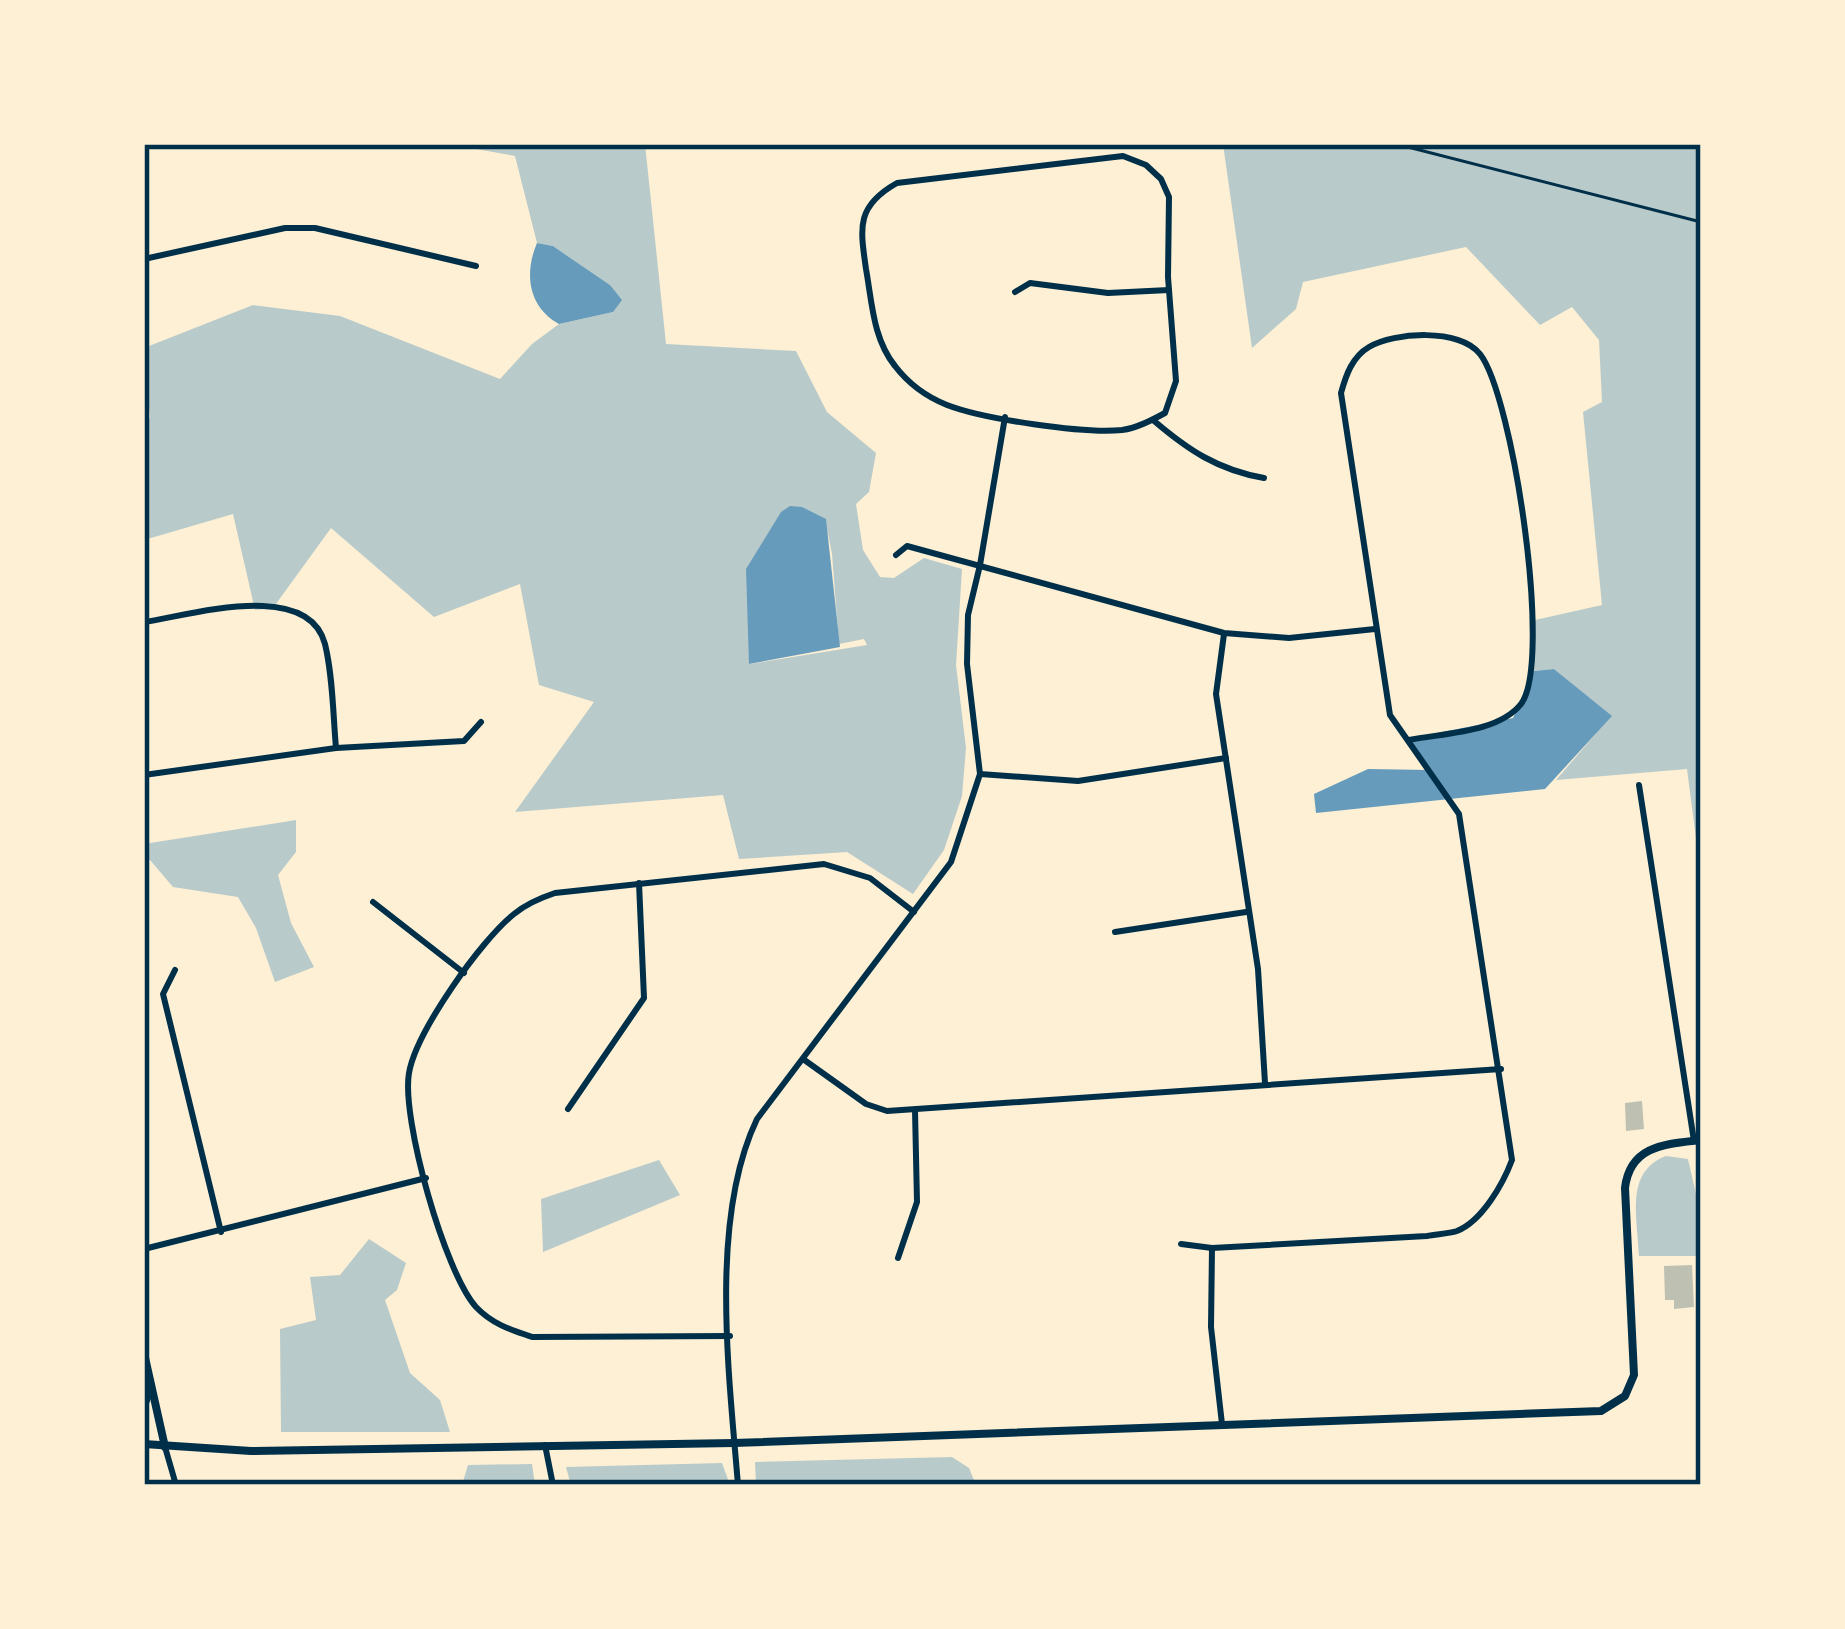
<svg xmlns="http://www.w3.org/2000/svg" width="1845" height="1629" font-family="Commissioner,sans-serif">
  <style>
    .green { fill: #b9caca; fill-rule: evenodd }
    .water { fill: #669bbc }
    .building { fill: #bec0b2 }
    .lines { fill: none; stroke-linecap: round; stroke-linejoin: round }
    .path { stroke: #003049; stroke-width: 3 }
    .minor { stroke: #003049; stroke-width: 6 }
    .tertiary { stroke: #003049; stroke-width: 8 }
    .neatline { fill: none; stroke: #003049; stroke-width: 4.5 }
  </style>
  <rect width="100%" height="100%" fill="#fdf0d5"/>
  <!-- green -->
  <g class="green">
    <path d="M 448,144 L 645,144 L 666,344 L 796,351 L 827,412 L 876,453 L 869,492 L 856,504 L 863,550 L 880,577 L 894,578 L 924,558 L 962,569 L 956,665 L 966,748 L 962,796 L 944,850 L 913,894 L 847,852 L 739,859 L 723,795 L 515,812 L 594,702 L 539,685 L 520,584 L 434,617 L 331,528 L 273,608 L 255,610 L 233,514 L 144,540 L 144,420 L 150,418 L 144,348 L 253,305 L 340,316 L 500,379 L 532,344 L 559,324 L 613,312 L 614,295 L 610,285 L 553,246 L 537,243 L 515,156 ZM 825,519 L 832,554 L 839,644 L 864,639 L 867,645 L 750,664 Z"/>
    <path d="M 1223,144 L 1701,144 L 1701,877 L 1687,769 L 1556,780 L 1611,716 L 1554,669 L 1534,671 L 1535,620 L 1602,605 L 1583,412 L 1602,402 L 1599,340 L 1572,307 L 1540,325 L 1466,247 L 1303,282 L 1296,309 L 1252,348 Z"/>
    <path d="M 296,820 L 296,852 L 278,875 L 291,923 L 314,967 L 275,982 L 256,928 L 238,897 L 173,887 L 150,860 L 144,862 L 144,844 Z"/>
    <path d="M 1666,1156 L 1688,1159 L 1701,1216 L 1701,1256 L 1639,1256 C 1638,1218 1624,1172 1666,1156 Z"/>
    <path d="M 659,1160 L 680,1195 L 543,1252 L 541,1199 Z"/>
    <path d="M 369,1239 L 406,1263 L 397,1290 L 385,1300 L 410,1373 L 440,1400 L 450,1432 L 281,1432 L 280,1329 L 316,1320 L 310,1277 L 340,1275 Z"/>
    <path d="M 952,1457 L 969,1468 L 976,1485 L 756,1485 L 755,1462 Z"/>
    <path d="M 722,1463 L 730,1485 L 571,1485 L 566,1467 Z"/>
    <path d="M 532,1464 L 535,1485 L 462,1485 L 468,1465 Z"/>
  </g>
  <!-- water -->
  <g class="water">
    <path d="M 537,243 L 553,246 L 569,257 L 610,285 L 622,300 L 613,312 L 559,324 C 528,307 524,273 537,243 Z"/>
    <path d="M 790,506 L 802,507 L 826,519 L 840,647 L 749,664 L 746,569 L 781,512 Z"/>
    <path d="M 1554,669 L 1612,716 L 1545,789 L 1316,813 L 1314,794 L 1368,769 L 1429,770 L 1407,739 L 1513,718 L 1534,671 Z"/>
  </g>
  <!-- building -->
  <g class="building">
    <path d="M 1642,1101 L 1644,1129 L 1626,1131 L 1625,1103 Z"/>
    <path d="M 1692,1265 L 1694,1307 L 1674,1309 L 1674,1300 L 1665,1300 L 1664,1266 Z"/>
  </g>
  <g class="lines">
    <!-- path -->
    <path class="path" d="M 1396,144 L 1701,222"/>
    <!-- minor -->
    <g class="minor">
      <path d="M 1123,156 L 1146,165 L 1161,179 L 1169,197 L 1168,277 L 1176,381 L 1165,413 C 1152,420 1137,428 1122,430 C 1084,434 983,419 947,405 C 927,397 908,383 895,366 C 873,339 872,302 866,269 C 860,227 856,206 897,183 Z"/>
      <path d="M 144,259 L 285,228 L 315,228 L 476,266"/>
      <path d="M 1015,292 L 1030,283 L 1108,293 L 1169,290"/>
      <path d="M 1153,420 C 1188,450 1218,470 1264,478"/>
      <path d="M 896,555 L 907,546 L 1224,633 L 1289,638 L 1375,629"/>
      <path d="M 144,622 C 191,615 308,579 325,644 C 333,677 333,715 336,748"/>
      <path d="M 1224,634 L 1216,694 L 1258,969 L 1265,1083"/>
      <path d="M 980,774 L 1078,781 L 1226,758"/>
      <path d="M 144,775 L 336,748 L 464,741 L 481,722"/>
      <path d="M 1639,785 L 1694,1141"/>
      <path d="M 373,902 L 464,973"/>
      <path d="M 1115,932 L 1246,912"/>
      <path d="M 175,970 L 163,994 L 221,1232"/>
      <path d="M 803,1059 L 866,1104 L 887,1111 L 1501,1069"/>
      <path d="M 568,1109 L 644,998 L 639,883"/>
      <path d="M 1181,1244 L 1212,1248 L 1427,1236 C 1436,1234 1448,1234 1457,1231 C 1482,1221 1503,1184 1512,1160 L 1459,814 L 1390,715 L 1341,393 C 1346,375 1352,357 1369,347 C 1394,332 1460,328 1480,354 C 1513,396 1553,662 1521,704 C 1498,733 1443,733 1409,740"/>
      <path d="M 1212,1248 L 1211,1327 L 1222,1424"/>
      <path d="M 144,1249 L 426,1178"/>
      <path d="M 898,1258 L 917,1202 L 915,1110"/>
      <path d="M 730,1336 L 532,1337 C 511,1330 492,1324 476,1307 C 445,1273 401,1118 409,1073 C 416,1032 481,940 514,914 C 526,904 540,898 555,893 L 824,864 L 870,878 L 914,912"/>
      <path d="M 545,1445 L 553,1485"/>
      <path d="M 165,1447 L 176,1485"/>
      <path d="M 738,1485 C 729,1374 709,1219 757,1119 L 951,862 L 980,774 L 967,664 L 968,615 L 980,565 L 1005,417"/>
    </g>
    <!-- tertiary -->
    <g class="tertiary">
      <path d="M 144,1353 L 165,1447"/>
      <path d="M 144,1406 L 151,1386"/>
      <path d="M 144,1444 L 251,1451 L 734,1443 L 1601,1411 L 1625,1396 L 1634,1375 L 1625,1188 C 1630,1145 1666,1144 1701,1140"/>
    </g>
  </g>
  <!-- border -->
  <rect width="1845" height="1629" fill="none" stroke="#fdf0d5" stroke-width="294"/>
  <rect x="147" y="147" width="1551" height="1335" class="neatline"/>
</svg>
